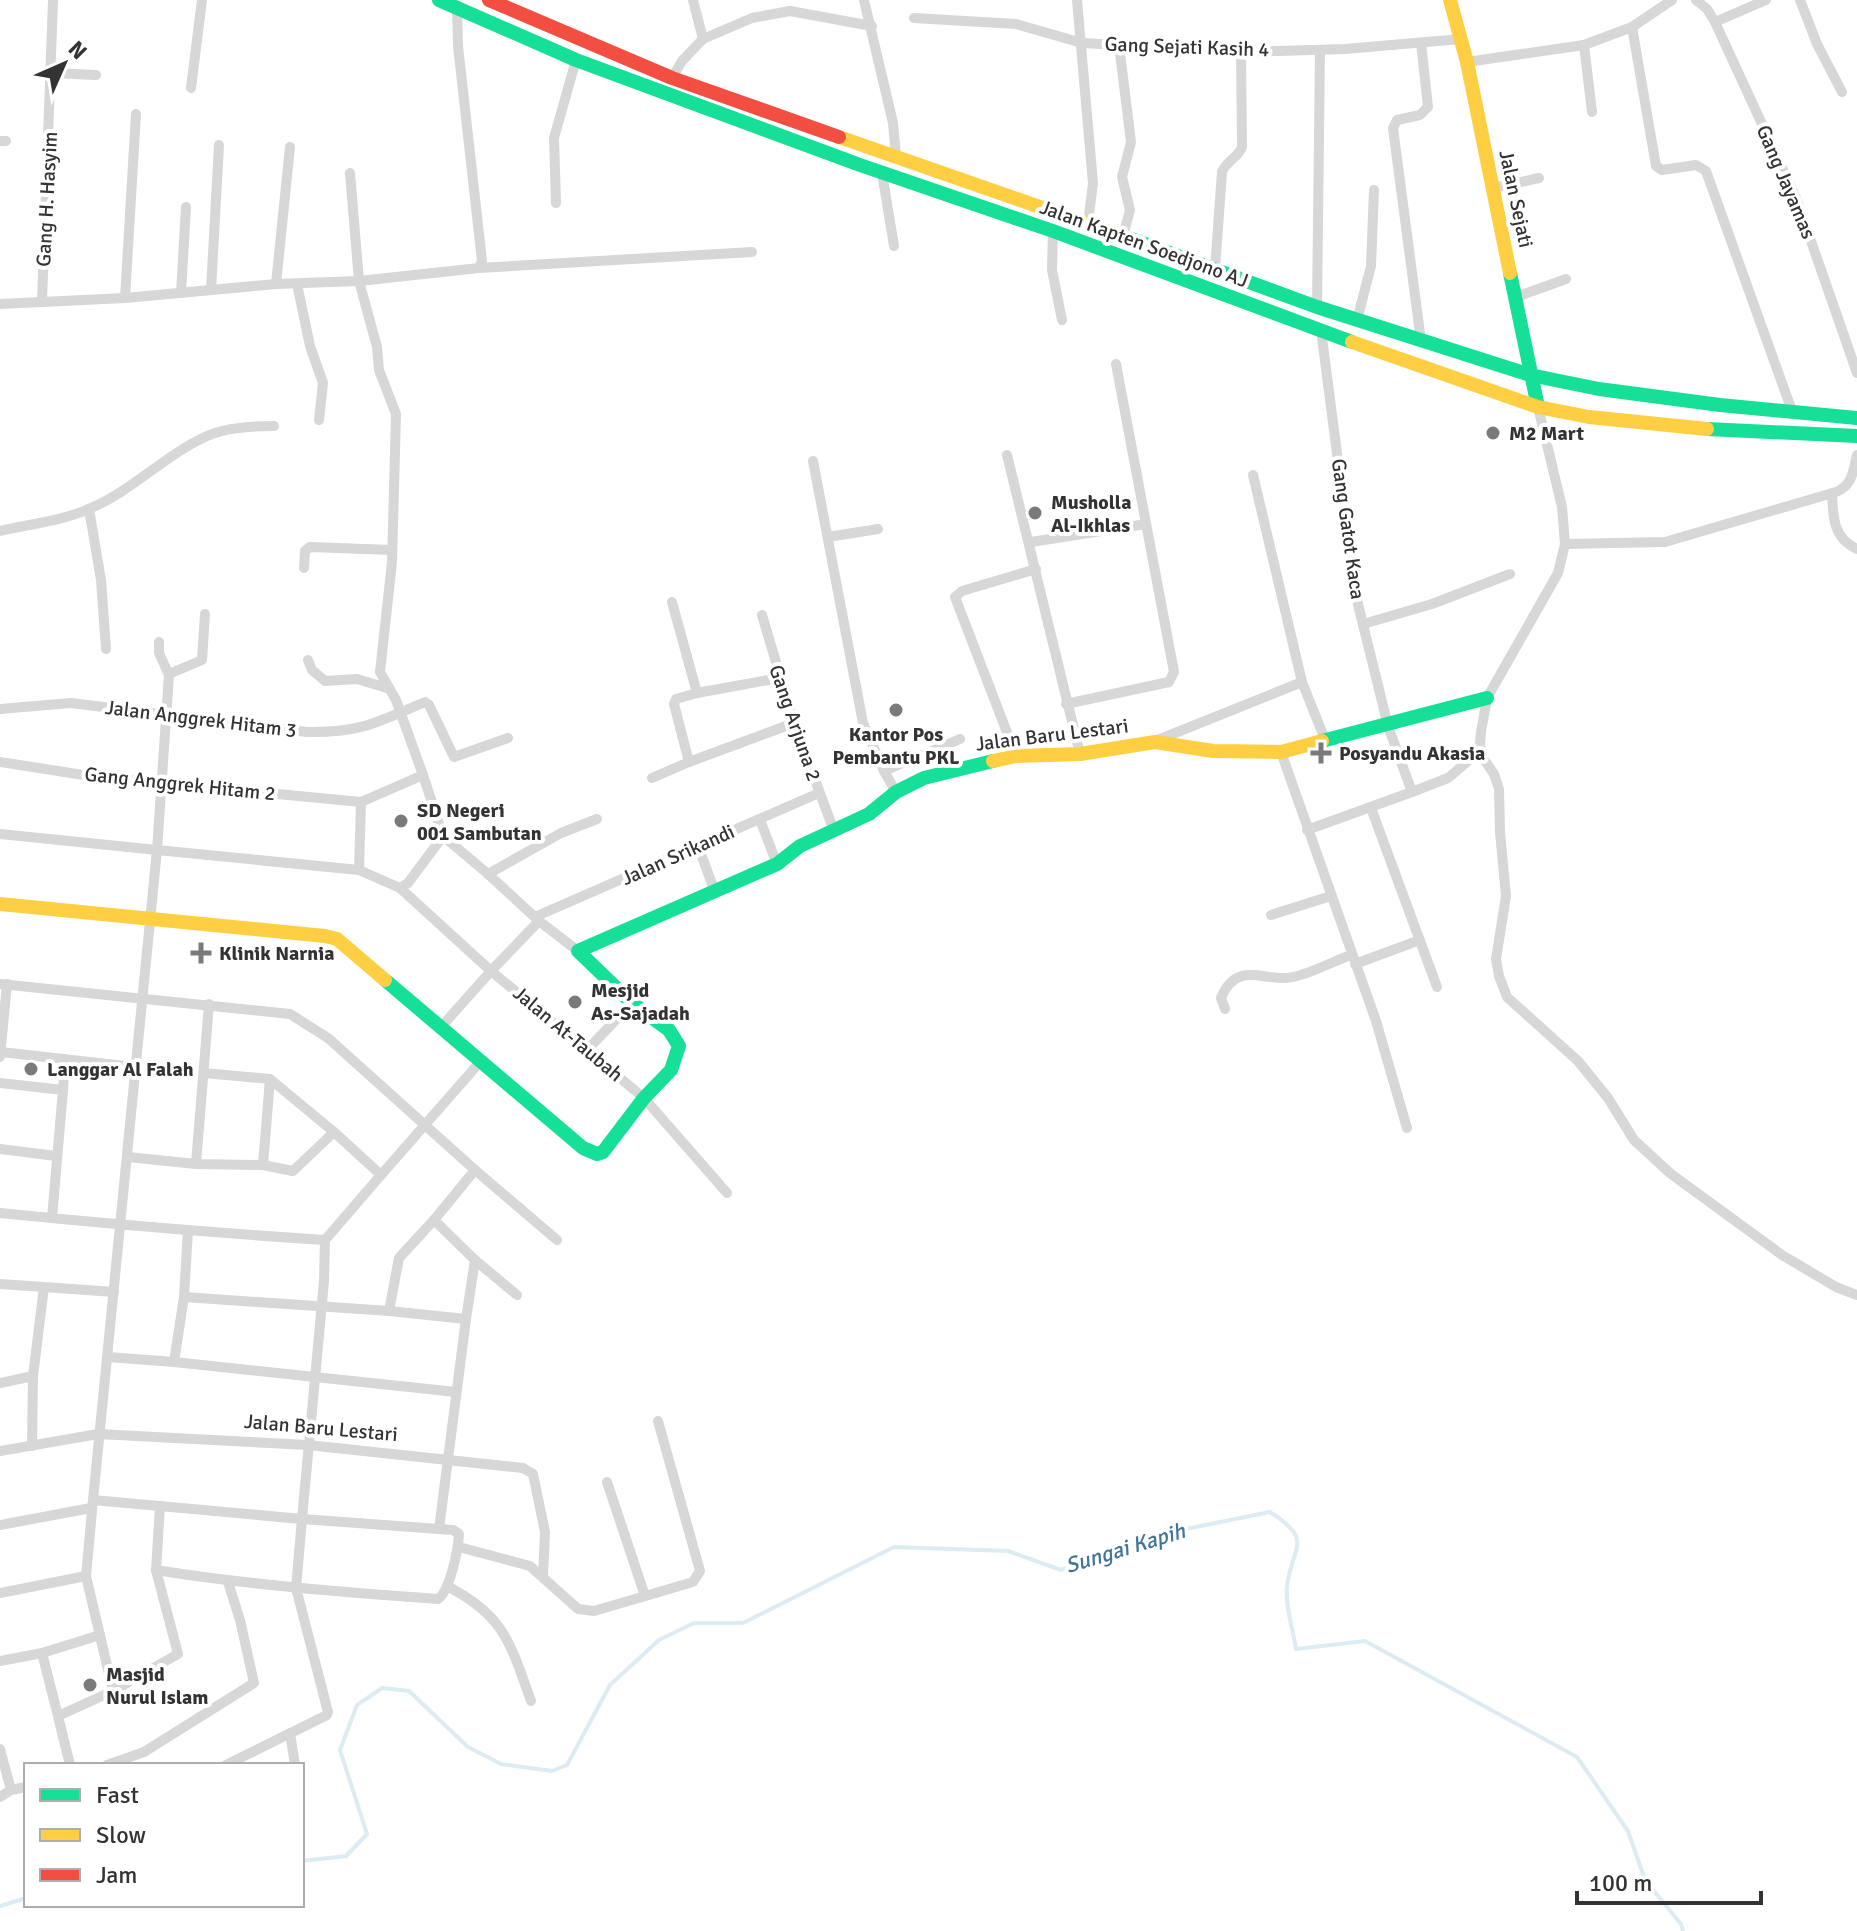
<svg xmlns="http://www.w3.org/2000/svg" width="1857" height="1931" font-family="Signika,sans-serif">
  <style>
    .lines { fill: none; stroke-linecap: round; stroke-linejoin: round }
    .stream { stroke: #ddebf3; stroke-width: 4 }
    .street { stroke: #d7d7d7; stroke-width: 10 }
    .fast { stroke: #16e098; stroke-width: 14 }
    .slow { stroke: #ffcf43; stroke-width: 14 }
    .jam { stroke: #f24e42; stroke-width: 14 }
    .poi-dot { fill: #7a7a7a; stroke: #fff; stroke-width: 3 }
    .labels { text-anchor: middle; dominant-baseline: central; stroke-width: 8; stroke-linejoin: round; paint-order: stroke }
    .street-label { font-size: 20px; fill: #333; stroke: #fff }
    .poi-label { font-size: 20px; font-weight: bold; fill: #333; stroke: #fff; text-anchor: start }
    .water-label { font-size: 22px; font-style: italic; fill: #3f7597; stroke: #fff }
  </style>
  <rect width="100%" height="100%" fill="#fff"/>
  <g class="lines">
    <!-- stream -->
    <g class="stream">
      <path d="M 302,1861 L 346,1856 L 367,1834 L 340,1750 L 357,1705 L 382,1688 L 409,1691 L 468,1747 L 501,1764 L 552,1771 L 567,1765 L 610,1685 L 659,1640 L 694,1623 L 743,1623 L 894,1547 L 1008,1551 L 1061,1570 L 1166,1533 L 1270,1512 C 1315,1541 1292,1546 1287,1586 C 1285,1605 1293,1630 1296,1649 L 1365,1641 L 1577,1757 L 1628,1831 L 1645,1880 L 1681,1924 L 1683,1931"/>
      <path d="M 0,1906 L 26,1898"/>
    </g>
    <!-- street -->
    <g class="street">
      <path d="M 693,0 L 703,39"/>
      <path d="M 864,0 L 893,123 L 896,156"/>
      <path d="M 1077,0 L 1093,183 L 1088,223"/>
      <path d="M 1696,0 L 1707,9 L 1715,22 L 1796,198 L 1857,373"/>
      <path d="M 1800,0 L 1817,44 L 1842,92"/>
      <path d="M 914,18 L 1016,24 L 1082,43 L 1246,52 L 1345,49 L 1461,39"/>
      <path d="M 1715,22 L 1766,0"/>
      <path d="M 1632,27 L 1656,166 L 1662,170 L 1696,165 L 1706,171 L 1792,411"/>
      <path d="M 1119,45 L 1131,142 L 1122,177 L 1130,210 L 1123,236"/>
      <path d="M 1584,45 L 1592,112"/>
      <path d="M 1467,62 L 1584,45 L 1632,27 L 1672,0"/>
      <path d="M 52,73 L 96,75"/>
      <path d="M 672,78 L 682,61 L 703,39 L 752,18 L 790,11 L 872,26"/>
      <path d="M 191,88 L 202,0"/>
      <path d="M 0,141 L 6,141"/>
      <path d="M 350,173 L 359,281 L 377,347 L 379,370 L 396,414 L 392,562 L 380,672 L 396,700 L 423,775"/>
      <path d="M 882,173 L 894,246"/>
      <path d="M 1493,188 L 1539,178"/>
      <path d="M 556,203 L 554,138 L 576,60"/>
      <path d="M 1053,231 L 1052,270 L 1062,320"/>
      <path d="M 479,268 L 752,252"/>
      <path d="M 1215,269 L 1222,172 C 1226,161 1238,158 1242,147 L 1241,51"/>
      <path d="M 276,284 L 290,147"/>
      <path d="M 297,284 L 310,346 L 323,383 L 319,420"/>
      <path d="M 211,290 L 219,145"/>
      <path d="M 181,293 L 186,207"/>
      <path d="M 1516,297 L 1566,279"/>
      <path d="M 125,298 L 136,114"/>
      <path d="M 42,301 L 53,0"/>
      <path d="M 0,304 L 125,298 L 276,284 L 359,281 L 479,268 L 482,261 L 458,46 L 457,9"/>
      <path d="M 1317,307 L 1320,50"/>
      <path d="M 1357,320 L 1371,266 L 1374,190"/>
      <path d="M 1421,341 L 1393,128 L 1397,120 L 1420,115 L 1428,107 L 1421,43"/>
      <path d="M 1538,407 L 1562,507 L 1565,544 L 1558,573 L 1487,698 L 1481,732 L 1480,745 L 1483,758 L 1494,774 L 1499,789 L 1500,832 L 1506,896 L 1496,959 L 1499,976 L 1507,997 L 1578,1061 L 1608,1098 L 1634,1140 L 1671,1174 L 1782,1255 L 1836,1287 L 1857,1295"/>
      <path d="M 1007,455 L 1080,754"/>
      <path d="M 813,461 L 863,723 L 884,771 L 896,792"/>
      <path d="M 1253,475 L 1302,682 L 1326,742"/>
      <path d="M 1832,493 C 1833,517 1833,538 1857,549"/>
      <path d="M 89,509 L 101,580 L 106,649"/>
      <path d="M 0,531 C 30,524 63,521 91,508 C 133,490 165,455 207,436 C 227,427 253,426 274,426"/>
      <path d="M 828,537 L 878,529"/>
      <path d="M 1031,542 L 1146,524"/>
      <path d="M 1565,544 L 1665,542 L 1836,492 C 1853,485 1853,471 1857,455"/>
      <path d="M 304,568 L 305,551 L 310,547 L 392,550"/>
      <path d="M 672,602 L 697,693 L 779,678"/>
      <path d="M 762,615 L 794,723 L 834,831"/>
      <path d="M 1363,624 L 1432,604 L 1510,574"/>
      <path d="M 308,660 L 312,670 L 325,681 L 357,679 L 387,688"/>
      <path d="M 169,674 L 202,660 L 205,614"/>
      <path d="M 697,693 L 676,699 L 674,704 L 689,762 L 794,723"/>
      <path d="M 1066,704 L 1169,682 L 1174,672 L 1116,364"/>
      <path d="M 0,709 L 71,703 L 307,732 C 361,733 378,722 425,702 L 429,705 L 454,757 L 508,738"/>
      <path d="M 1155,741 L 1302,682"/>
      <path d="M 1281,752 L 1376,1021 L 1407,1128"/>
      <path d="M 1016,756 L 955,597 L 962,591 L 1036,569"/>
      <path d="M 0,762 L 90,776 L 361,802"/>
      <path d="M 884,771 L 960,739"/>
      <path d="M 652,778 L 689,762"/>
      <path d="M 1412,792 L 1448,778 L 1481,750"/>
      <path d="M 1371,808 L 1437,987"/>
      <path d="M 760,820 L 777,864"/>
      <path d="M 1307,830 L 1412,792 L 1388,726 L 1355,592 L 1321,330"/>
      <path d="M 0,834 L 157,850 L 169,675 L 159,653 L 159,642"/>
      <path d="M 698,846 L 715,892"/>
      <path d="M 359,870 L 361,802 L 423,775 L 443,836"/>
      <path d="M 400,888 L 408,883 L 443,836 L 488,874"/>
      <path d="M 1271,915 L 1331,896"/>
      <path d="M 537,916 L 819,793"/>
      <path d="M 539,921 L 491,971 L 644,1098 L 727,1193"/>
      <path d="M 578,951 L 539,921 L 488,874 L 561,833 L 597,819"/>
      <path d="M 1355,964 L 1420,940"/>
      <path d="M 0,984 L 290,1014 L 328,1038 L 475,1170 L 434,1220"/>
      <path d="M 1225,1009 L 1221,998 C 1236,961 1262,980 1286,978 C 1307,976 1331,962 1351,955"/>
      <path d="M 587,1050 L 632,1003"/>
      <path d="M 1,1052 L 134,1067"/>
      <path d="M 0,1057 L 7,984"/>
      <path d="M 204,1073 L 270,1079"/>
      <path d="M 0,1083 L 63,1090 L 52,1218"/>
      <path d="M 63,1090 L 65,1059"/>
      <path d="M 0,1149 L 56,1156"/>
      <path d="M 128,1157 L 196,1164 L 263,1165 L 293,1171 L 334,1132 L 381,1175 L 325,1240"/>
      <path d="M 196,1164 L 209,1004"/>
      <path d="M 263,1165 L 270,1079 L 334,1132"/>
      <path d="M 475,1170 L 557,1240"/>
      <path d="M 381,1175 L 480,1062"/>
      <path d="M 0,1213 C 108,1224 217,1233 325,1240 L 324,1281 L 302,1519 L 93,1500 L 157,850 L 359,870 L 400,888 L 491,971 L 441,1027"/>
      <path d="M 188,1230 L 184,1297 L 174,1362 L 456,1392"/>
      <path d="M 475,1260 L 517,1295"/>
      <path d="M 0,1284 L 44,1287 L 33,1376"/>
      <path d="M 44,1287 L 114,1292"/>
      <path d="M 184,1297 L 389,1311 L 466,1319 L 475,1260 L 434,1220 L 399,1258 L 389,1311"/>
      <path d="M 108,1357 L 174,1362"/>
      <path d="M 0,1383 L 33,1376 L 32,1446"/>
      <path d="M 0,1451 L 98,1434 L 308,1445 L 523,1468 L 533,1474 L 545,1532 L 543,1576"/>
      <path d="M 607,1482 L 645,1596"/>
      <path d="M 93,1500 L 86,1576 L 113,1691 L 178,1654 L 156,1570"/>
      <path d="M 160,1506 L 156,1570 C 249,1585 343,1592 438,1599 C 450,1591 458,1550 459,1534 L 453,1530 L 439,1529"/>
      <path d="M 0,1525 L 91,1508"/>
      <path d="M 459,1547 L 530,1566 L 578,1609 L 594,1611 L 693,1582 L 700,1571 L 658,1421"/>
      <path d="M 447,1586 C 505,1616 510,1643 531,1701"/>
      <path d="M 0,1593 L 86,1576"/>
      <path d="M 42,1653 L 100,1635"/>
      <path d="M 0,1661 L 42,1653 L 58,1716"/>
      <path d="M 290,1733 L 295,1765"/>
      <path d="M 0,1749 L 11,1790"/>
      <path d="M 70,1765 L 58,1716 L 113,1691"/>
      <path d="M 107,1765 L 144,1752 L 254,1683 L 240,1620 L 228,1582"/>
      <path d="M 226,1765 L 327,1715 L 328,1712 L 296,1588 L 302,1519 L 439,1529 L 466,1319"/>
      <path d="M 0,1797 L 11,1790 L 26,1787"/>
    </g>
    <!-- fast -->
    <g class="fast">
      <path d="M 439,0 L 576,60 L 860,165 L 1053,231 L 1352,342"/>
      <path d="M 1129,238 L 1317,307 L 1530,375 L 1599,389 L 1720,405 L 1857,418"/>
      <path d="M 1510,273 L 1538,407"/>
      <path d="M 1707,429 L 1857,436"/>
      <path d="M 1322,741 L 1487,698"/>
      <path d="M 385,980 L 583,1148 L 597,1154 L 603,1152 L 644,1098 L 671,1070 L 679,1046 L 669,1030 L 632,1003 L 578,951 L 777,864 L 800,846 L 869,814 L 896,792 L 924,778 L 993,761"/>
    </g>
    <!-- slow -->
    <g class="slow">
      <path d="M 1450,0 L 1467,62 L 1510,273"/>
      <path d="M 839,137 L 1129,238"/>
      <path d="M 1352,342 L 1538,407 L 1589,417 L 1707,429"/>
      <path d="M 993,761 L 1016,756 L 1080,754 L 1155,742 L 1213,751 L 1281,752 L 1322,741"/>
      <path d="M 0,904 L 325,936 L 337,939 L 385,980"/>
    </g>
    <!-- jam -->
    <path class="jam" d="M 489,0 L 672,78 L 839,137"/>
  </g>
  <!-- markers -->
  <g class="poi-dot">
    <circle cx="1493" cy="433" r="8"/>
    <circle cx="1035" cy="513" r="8"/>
    <circle cx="896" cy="710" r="8"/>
    <path d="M1317 741h8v8h8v8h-8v8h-8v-8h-8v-8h8z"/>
    <circle cx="401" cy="821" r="8"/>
    <path d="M197 941h8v8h8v8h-8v8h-8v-8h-8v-8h8z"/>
    <circle cx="575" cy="1002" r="8"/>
    <circle cx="31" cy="1069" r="8"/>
    <circle cx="90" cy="1685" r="8"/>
  </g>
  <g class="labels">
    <!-- street labels -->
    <g class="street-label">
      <text transform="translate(1187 47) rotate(2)">Gang Sejati Kasih 4</text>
      <text transform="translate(1786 182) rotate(67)">Gang Jayamas</text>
      <text transform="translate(47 199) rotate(-87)">Gang H. Hasyim</text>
      <text transform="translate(1516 199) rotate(78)">Jalan Sejati</text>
      <text transform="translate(1144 244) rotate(20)">Jalan Kapten Soedjono AJ</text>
      <text transform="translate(1348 529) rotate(82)">Gang Gatot Kaca</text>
      <text transform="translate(201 719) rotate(7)">Jalan Anggrek Hitam 3</text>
      <text transform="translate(795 723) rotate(71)">Gang Arjuna 2</text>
      <text transform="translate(1052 735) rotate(-7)">Jalan Baru Lestari</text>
      <text transform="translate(180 784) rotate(6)">Gang Anggrek Hitam 2</text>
      <text transform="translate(678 855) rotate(-24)">Jalan Srikandi</text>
      <text transform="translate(568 1034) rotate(40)">Jalan At-Taubah</text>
      <text transform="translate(321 1428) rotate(5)">Jalan Baru Lestari</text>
    </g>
    <!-- poi labels -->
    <g class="poi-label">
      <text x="1509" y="433">M2 Mart</text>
      <text x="1051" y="502">Musholla<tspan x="1051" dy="23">Al-Ikhlas</tspan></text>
      <text x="896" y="734" text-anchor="middle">Kantor Pos<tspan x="896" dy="23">Pembantu PKL</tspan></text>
      <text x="1339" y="753">Posyandu Akasia</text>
      <text x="417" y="810">SD Negeri<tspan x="417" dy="23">001 Sambutan</tspan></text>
      <text x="219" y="953">Klinik Narnia</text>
      <text x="591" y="990">Mesjid<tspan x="591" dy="23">As-Sajadah</tspan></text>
      <text x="47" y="1069">Langgar Al Falah</text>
      <text x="106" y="1674">Masjid<tspan x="106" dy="23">Nurul Islam</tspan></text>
    </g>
    <!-- water labels -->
    <g class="water-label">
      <text transform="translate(1125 1548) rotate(-17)">Sungai Kapih</text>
    </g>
  </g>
  <!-- legend -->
  <rect x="24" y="1763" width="280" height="144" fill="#ffffff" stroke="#adadad" stroke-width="2"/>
  <rect x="40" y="1789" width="40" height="12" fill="#16e098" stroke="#adadad" stroke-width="2"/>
  <text x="96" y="1803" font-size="24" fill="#333333">Fast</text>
  <rect x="40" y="1829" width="40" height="12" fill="#ffcf43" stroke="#adadad" stroke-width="2"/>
  <text x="96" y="1843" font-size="24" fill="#333333">Slow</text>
  <rect x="40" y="1869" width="40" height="12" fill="#f24e42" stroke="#adadad" stroke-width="2"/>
  <text x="96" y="1883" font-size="24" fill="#333333">Jam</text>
  <!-- north arrow -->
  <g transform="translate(64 64) rotate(45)" stroke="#ffffff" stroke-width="6" paint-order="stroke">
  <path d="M0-6L14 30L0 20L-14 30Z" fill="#333333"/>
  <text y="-12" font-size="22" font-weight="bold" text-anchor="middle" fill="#333333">N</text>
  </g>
  <!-- scale -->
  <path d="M1577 1891v12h184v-12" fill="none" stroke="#333333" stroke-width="4"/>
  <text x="1589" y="1891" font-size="24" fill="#333333" stroke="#ffffff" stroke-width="6" paint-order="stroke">100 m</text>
</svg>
